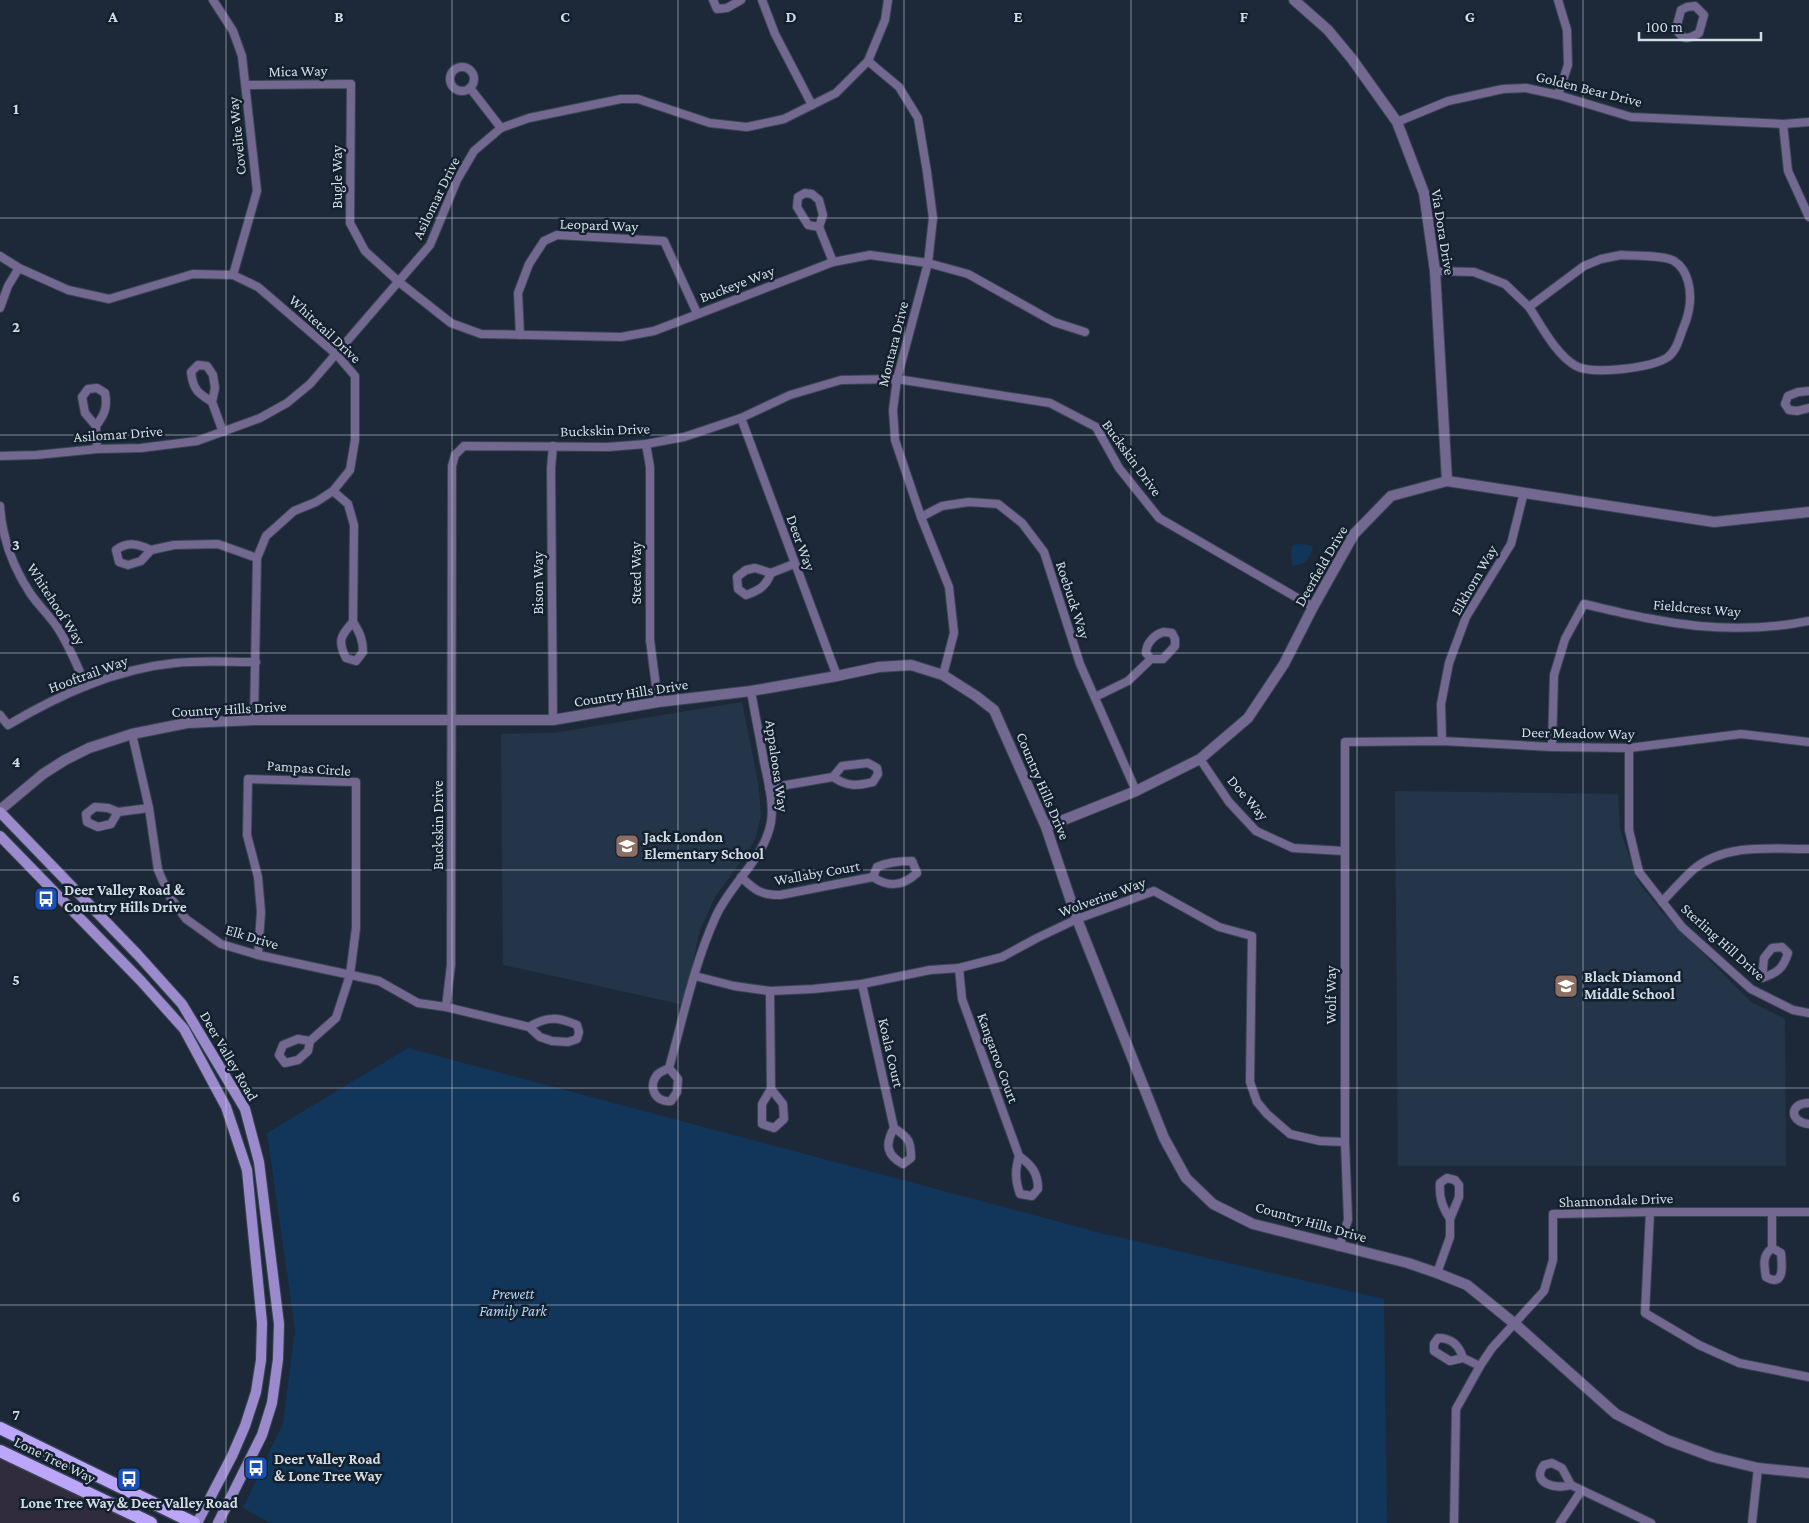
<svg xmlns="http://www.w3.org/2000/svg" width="1809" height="1523" font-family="'Crimson Pro',serif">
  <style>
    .commercial { fill: #312c3d }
    .built { fill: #243549 }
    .green { fill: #12355a }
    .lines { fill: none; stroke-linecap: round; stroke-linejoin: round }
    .minor-casing { stroke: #3a4554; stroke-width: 10 }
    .tertiary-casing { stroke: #3a4554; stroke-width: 12 }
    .secondary-casing { stroke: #3a4554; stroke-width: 12 }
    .primary-casing { stroke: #3a4554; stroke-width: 15 }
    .minor { stroke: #726890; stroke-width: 8 }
    .tertiary { stroke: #726890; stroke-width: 10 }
    .secondary { stroke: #9b8bcc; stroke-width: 10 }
    .primary { stroke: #bca6fa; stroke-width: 12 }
    .grid { fill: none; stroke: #d3dbe5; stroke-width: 1; stroke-opacity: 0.55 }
    .labels { text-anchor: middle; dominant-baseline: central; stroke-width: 5; stroke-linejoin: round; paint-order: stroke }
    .street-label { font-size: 15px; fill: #d3dbe5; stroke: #13202e }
    .poi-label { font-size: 15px; font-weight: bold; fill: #d3dbe5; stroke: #13202e; text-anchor: start }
    .park-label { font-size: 15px; font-style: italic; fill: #b3d5fd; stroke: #13202e }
    .grid-label { font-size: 16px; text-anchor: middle; font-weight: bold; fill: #d3dbe5; stroke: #13202e; stroke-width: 5; stroke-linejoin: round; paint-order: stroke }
  </style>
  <rect width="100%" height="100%" fill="#1d2938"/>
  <!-- commercial -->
  <path class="commercial" d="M 0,1456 L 134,1523 L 0,1523 Z"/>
  <!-- built -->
  <g class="built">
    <path d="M 742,702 L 758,782 L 761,815 L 756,837 L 745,856 L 715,897 L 700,930 L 684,1005 L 503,965 L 501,734 L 553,733 Z"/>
    <path d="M 1395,791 L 1618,794 L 1620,829 L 1637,880 L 1662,912 L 1751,1002 L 1785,1019 L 1786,1166 L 1398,1166 Z"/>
  </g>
  <!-- green -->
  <g class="green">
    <path d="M 1302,544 L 1313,546 C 1312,557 1304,567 1292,565 L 1291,551 L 1293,545 Z"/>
    <path d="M 408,1048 L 1105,1234 L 1384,1299 L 1387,1523 L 270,1523 L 243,1508 L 283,1423 L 295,1329 L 267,1133 Z"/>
  </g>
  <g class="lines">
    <!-- minor casing -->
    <g class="minor-casing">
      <g id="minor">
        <path d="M 213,0 L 233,31 L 242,56 L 257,191 L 233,275"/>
        <path d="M 713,0 L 717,9 L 727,8 L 741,0"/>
        <path d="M 762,0 L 775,34 L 812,105"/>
        <path d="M 1558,0 L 1567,30 L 1568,65 L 1558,95"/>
        <path d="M 1695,6 L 1704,15 L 1699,33 C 1687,40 1683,40 1676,29 L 1681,10 L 1687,7 Z"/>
        <path d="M 868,61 L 899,87 L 918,118 L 927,172 L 933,218 L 928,263 L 897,379 L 893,410 L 895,440 L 921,517 L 949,587 L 954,633 L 943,675"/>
        <circle cx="462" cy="79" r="12"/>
        <path d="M 246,85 L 351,84 L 350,223 L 365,251 L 399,282 L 451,323 L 481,334 L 621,337 L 654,331 L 833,262 L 870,255 L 928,263 L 968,274 L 1054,322 L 1085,332"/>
        <path d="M 470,88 L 501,128"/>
        <path d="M 1397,122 L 1448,101 L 1503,89 L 1526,88 L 1558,95 L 1631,117 L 1783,124 L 1809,122"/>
        <path d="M 1783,124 L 1788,171 L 1809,217"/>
        <path d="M 819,227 L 808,225 L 797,207 L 798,197 L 805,193 L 812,194 L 819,200 L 823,215 L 819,227 L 833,262"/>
        <path d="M 1621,255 C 1633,256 1664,255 1674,261 C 1689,270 1692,293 1689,309 C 1688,316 1685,324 1682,331 C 1679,340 1676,351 1668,357 C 1652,368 1593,375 1576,366 C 1556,355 1541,325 1529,307 L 1584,266 L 1601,259 Z"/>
        <path d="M 0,256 L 19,268 L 68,290 L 109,299 L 193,274 L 233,275 L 258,287 L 337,355 L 355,376 L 355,440 L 350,470 L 333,491 L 316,502 L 294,511 L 266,536 L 257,558 L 254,720"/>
        <path d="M 1435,271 L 1474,272 L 1505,284 L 1529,307"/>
        <path d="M 0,308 L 8,286 L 19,268"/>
        <path d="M 520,335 L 518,293 L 529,264 L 544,241 L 557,235 L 664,241 L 697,313"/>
        <path d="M 1809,391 L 1798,392 L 1788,396 L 1785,404 L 1789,410 L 1797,411 L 1809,408"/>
        <path d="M 212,402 C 198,393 193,390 191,372 L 198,365 L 207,366 L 213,375 L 215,388 L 212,402 L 223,432"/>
        <path d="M 741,418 L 837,676"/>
        <path d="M 96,426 C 104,415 108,408 105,393 L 97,388 L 88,389 L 82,397 L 85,413 L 96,426 L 97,449"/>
        <path d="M 646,444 L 650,467 L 650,640 L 658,702"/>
        <path d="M 0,456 L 36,455 L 97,449 L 141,448 L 197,441 L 260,418 L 287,403 L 310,384 L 430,245 L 457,180 L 474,151 L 501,128 L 529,118 L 621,99 L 638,99 L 710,123 L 747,127 L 784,119 L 836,93 L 868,61 L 885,20 L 888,0"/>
        <path d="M 333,491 L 348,504 L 354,525 L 353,622 C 360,633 363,640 363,652 L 356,661 L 346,658 C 337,641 341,635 353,622"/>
        <path d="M 0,506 C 2,537 13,567 30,593 C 38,605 49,615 57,627 C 69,645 77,665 86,686"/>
        <path d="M 921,517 L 942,506 L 969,502 L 998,504 L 1022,523 L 1044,552 L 1080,664 L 1136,791"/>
        <path d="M 151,550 C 138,544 128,541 116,550 L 119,562 L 128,565 L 141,561 L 151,550 L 174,545 L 218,544 L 257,558"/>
        <path d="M 771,573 C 766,586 760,590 746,595 L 738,589 L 737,577 L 746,570 L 755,568 L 771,573 L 794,564"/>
        <path d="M 1164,632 L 1172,633 L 1175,639 L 1175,646 L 1163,659 L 1151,659 L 1146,653 C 1146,643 1155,634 1164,632 Z"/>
        <path d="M 1095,697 L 1128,681 L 1151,659"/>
        <path d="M 0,715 L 8,725 C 59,695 115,669 175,663 C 202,660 229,662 256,662"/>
        <path d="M 553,720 L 551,468 L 553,446"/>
        <path d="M 132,734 L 149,808 L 158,870 L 170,897 L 186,919 L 221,944 L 258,955 L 379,981 L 418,1003 L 446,1007 L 529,1027 L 540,1037 L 552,1041 L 568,1042 L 577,1039 L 579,1032 L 577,1025 C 558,1017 547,1016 529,1027"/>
        <path d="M 1442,741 L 1441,704 L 1449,663 L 1466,617 L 1511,544 L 1524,492"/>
        <path d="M 1552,747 L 1554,675 L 1565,639 L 1584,604 C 1606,609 1629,615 1652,619 C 1702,629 1758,631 1809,621"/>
        <path d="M 1629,748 L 1629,830 L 1639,872 L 1682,927 L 1751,989 L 1793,1010 L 1809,1013"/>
        <path d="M 1200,759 L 1229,802 L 1256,831 L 1293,848 L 1344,851"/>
        <path d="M 769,788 L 833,777 C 848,787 857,786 873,782 L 878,774 L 877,768 L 868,763 L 842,766 L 833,777"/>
        <path d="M 118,812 L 111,824 L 98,827 L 87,822 L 86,814 L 95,807 L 108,808 L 118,812 L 149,808"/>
        <path d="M 741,877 C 755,890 760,895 780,895 L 873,877 C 889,888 903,886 917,873 L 912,861 C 899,861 888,862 877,867 L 873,877"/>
        <path d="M 1662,902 C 1672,891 1683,879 1694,869 C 1726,843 1771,849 1809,849"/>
        <path d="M 1782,947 L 1788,953 C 1783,969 1777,973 1762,978 L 1764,958 L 1772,948 Z"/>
        <path d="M 258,955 L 261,912 L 258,877 L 247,835 L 248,779 L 356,782 L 356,928 L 350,975 L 336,1018 L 310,1041 L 308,1051 L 298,1060 L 285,1063 L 279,1055 L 283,1045 L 298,1039 L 310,1041"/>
        <path d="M 959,968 L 962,999 L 1019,1156 C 1015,1170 1015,1180 1020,1194 L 1032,1196 L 1038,1189 C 1038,1172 1031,1165 1019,1156"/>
        <path d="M 695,976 L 734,986 L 770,991 L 813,989 L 862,984 L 930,970 L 959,968 L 1002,957 L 1037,938 L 1077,919 L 1154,891 L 1219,927 L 1252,936 L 1250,1082 L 1257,1102 L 1267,1114 L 1290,1134 L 1320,1141 L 1345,1142"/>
        <path d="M 862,984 L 894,1128 C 885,1144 886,1155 903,1164 L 911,1158 C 911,1141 909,1138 894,1128"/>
        <path d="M 770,991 L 771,1089 L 762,1104 L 762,1124 L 774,1128 L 784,1119 L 783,1104 L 771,1089"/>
        <path d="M 446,1007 L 451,965 L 452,466 L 455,455 L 464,446 L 608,447 L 646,444 L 684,437 L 741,418 L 790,395 L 841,380 L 897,379 L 1050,403 L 1096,427 L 1119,468 L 1159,518 L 1313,607"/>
        <path d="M 669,1068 L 678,1079 L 677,1092 L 671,1101 C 655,1103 647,1086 658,1074 C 661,1071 666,1070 669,1068 C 683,1018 694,964 716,916 C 731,883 765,858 771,822 C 774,803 768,781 764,762 C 760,738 755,715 751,691"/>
        <path d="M 1809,1103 C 1789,1103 1789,1122 1809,1124"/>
        <path d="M 1650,1212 L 1645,1313 L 1699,1345 L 1739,1363 L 1809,1377"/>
        <path d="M 1772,1212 L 1772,1248 C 1762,1256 1764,1265 1766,1277 C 1785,1288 1782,1265 1781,1253 L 1772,1248"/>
        <path d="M 1339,1247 L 1348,1220 L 1345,1142 L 1345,742 L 1442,741 L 1552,747 L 1629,748 L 1741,734 L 1809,742"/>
        <path d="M 1437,1273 L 1450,1237 L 1450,1219 L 1459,1197 L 1459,1185 L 1455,1180 L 1447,1178 L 1440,1183 C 1439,1198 1442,1206 1450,1219"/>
        <path d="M 1438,1338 C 1452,1338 1459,1345 1463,1358 L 1450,1361 L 1434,1351 L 1434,1344 Z"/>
        <path d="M 1463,1358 L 1480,1366"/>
        <path d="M 1552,1463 L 1562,1468 L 1571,1485 C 1556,1490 1530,1483 1544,1465 Z"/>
        <path d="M 1571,1485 L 1651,1523"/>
        <path d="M 1454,1523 L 1456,1409 L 1480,1366 L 1492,1348 L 1544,1291 L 1553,1260 L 1553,1214 L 1650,1212 L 1809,1212"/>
        <path d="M 1560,1523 L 1581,1491"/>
        <path d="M 1752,1523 L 1758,1468"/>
      </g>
    </g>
    <!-- tertiary casing -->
    <g class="tertiary-casing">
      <g id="tertiary">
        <path d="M 1294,0 L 1328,30 L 1352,59 L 1397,122 L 1424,193 L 1435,271 L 1447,481"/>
        <path d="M 0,810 L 43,774 L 65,760 L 89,748 L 132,734 L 187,723 L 254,720 L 553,720 L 658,702 L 751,691 L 837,676 L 879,667 L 911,665 L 943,675 L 976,696 L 994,710 L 1046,827 L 1077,919 L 1164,1138 L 1186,1178 L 1213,1204 L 1253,1224 L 1408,1263 L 1437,1273 L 1467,1285 L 1515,1324 L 1616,1414 L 1667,1440 L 1713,1457 L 1758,1468 L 1809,1473"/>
        <path d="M 1046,827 L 1136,791 L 1200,759 L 1248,718 L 1284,664 L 1313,607 L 1354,534 L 1391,496 L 1447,481 L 1714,522 L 1809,512"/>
      </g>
    </g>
    <!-- secondary casing -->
    <g class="secondary-casing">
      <g id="secondary">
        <path d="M 0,812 L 138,955 L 182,1004 L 245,1109 L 259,1162 L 279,1324 L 278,1359 L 272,1403 L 262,1435 L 218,1523"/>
        <path d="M 0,836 L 141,981 L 184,1029 L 226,1107 L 247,1170 L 262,1323 L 261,1360 L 256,1392 L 245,1426 L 232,1456 L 197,1523"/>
      </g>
    </g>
    <!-- primary casing -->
    <g class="primary-casing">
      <g id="primary">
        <path d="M 0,1428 L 194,1523"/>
        <path d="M 0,1451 L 151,1523"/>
      </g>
    </g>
    <!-- minor -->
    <use href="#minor" class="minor"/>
    <!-- tertiary -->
    <use href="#tertiary" class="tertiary"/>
    <!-- secondary -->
    <use href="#secondary" class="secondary"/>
    <!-- primary -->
    <use href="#primary" class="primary"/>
  </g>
  <!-- grid -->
  <path class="grid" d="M 226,0 L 226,1523M 452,0 L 452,1523M 678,0 L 678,1523M 904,0 L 904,1523M 1131,0 L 1131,1523M 1357,0 L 1357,1523M 1583,0 L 1583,1523M 0,218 L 1809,218M 0,435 L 1809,435M 0,653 L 1809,653M 0,870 L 1809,870M 0,1088 L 1809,1088M 0,1305 L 1809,1305"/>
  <!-- icons -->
  <defs>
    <g id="school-square" transform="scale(1.25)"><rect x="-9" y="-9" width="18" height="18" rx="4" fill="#8d6e63" stroke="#13202e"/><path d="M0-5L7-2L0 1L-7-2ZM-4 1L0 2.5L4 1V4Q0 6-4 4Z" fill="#fff"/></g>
    <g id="bus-square" transform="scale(1.25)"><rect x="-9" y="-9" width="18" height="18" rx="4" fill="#1a4fb4" stroke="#13202e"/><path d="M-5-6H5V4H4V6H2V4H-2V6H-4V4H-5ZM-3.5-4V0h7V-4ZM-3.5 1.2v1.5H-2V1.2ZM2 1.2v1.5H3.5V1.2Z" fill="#fff"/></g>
  </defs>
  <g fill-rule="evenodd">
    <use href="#school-square" x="627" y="846"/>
    <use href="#bus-square" x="46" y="899"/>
    <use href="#school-square" x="1566" y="986"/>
    <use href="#bus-square" x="256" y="1468"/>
    <use href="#bus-square" x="129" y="1479"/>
  </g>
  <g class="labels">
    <!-- street labels -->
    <g class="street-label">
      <text transform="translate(298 71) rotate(-1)">Mica Way</text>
      <text transform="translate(1589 89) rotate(14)">Golden Bear Drive</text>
      <text transform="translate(237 136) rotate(-96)">Covelite Way</text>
      <text transform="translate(337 177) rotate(-90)">Bugle Way</text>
      <text transform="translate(436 198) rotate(-64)">Asilomar Drive</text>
      <text transform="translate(599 225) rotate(2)">Leopard Way</text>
      <text transform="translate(1443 232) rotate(81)">Via Dora Drive</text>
      <text transform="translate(737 284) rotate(-21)">Buckeye Way</text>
      <text transform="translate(325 329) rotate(43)">Whitetail Drive</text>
      <text transform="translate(893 344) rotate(-76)">Montara Drive</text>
      <text transform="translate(605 430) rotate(-2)">Buckskin Drive</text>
      <text transform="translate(118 434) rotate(-4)">Asilomar Drive</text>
      <text transform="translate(1132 458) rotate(54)">Buckskin Drive</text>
      <text transform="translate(801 543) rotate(70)">Deer Way</text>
      <text transform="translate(1321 566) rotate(-60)">Deerfield Drive</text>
      <text transform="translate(636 573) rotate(-90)">Steed Way</text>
      <text transform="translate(1474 580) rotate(-60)">Elkhorn Way</text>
      <text transform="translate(538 583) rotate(-90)">Bison Way</text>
      <text transform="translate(1073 600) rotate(72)">Roebuck Way</text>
      <text transform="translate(56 604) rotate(57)">Whitehoof Way</text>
      <text transform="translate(1697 608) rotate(5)">Fieldcrest Way</text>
      <text transform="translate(88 674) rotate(-20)">Hooftrail Way</text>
      <text transform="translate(631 693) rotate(-9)">Country Hills Drive</text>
      <text transform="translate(229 709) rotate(-3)">Country Hills Drive</text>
      <text transform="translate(1578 733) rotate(1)">Deer Meadow Way</text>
      <text transform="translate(777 766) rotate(82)">Appaloosa Way</text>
      <text transform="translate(309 768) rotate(4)">Pampas Circle</text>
      <text transform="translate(1043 786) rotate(67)">Country Hills Drive</text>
      <text transform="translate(1248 798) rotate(49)">Doe Way</text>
      <text transform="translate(438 825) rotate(-90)">Buckskin Drive</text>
      <text transform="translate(817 873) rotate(-10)">Wallaby Court</text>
      <text transform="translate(1102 897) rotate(-20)">Wolverine Way</text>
      <text transform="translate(252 937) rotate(17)">Elk Drive</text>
      <text transform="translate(1723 942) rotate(42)">Sterling Hill Drive</text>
      <text transform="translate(1331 995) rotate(-90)">Wolf Way</text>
      <text transform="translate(891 1053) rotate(77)">Koala Court</text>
      <text transform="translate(229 1056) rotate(60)">Deer Valley Road</text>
      <text transform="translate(998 1058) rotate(70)">Kangaroo Court</text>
      <text transform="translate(1616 1200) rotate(-2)">Shannondale Drive</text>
      <text transform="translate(1311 1222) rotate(16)">Country Hills Drive</text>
      <text transform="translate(55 1460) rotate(26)">Lone Tree Way</text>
    </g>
    <!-- poi labels -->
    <g class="poi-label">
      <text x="644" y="837">Jack London<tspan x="644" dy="17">Elementary School</tspan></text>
      <text x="64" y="890">Deer Valley Road &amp;<tspan x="64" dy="17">Country Hills Drive</tspan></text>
      <text x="1584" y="977">Black Diamond<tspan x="1584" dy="17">Middle School</tspan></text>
      <text x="274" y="1459">Deer Valley Road<tspan x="274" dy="17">&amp; Lone Tree Way</tspan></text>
      <text x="129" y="1503" text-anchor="middle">Lone Tree Way &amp; Deer Valley Road</text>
    </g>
    <!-- park labels -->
    <g class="park-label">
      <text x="513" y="1294">Prewett<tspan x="513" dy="17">Family Park</tspan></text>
    </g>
  </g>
  <g class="grid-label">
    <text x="113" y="22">A</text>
    <text x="339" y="22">B</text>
    <text x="565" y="22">C</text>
    <text x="791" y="22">D</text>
    <text x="1018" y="22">E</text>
    <text x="1244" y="22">F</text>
    <text x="1470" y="22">G</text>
    <text x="16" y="114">1</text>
    <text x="16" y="332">2</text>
    <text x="16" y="550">3</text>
    <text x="16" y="767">4</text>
    <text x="16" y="985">5</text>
    <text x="16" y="1202">6</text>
    <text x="16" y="1420">7</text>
  </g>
  <!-- scale -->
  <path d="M1639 32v8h122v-8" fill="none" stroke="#d3dbe5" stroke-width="2.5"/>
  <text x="1646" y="32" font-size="15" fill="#d3dbe5" stroke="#13202e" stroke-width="4" paint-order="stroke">100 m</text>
</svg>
